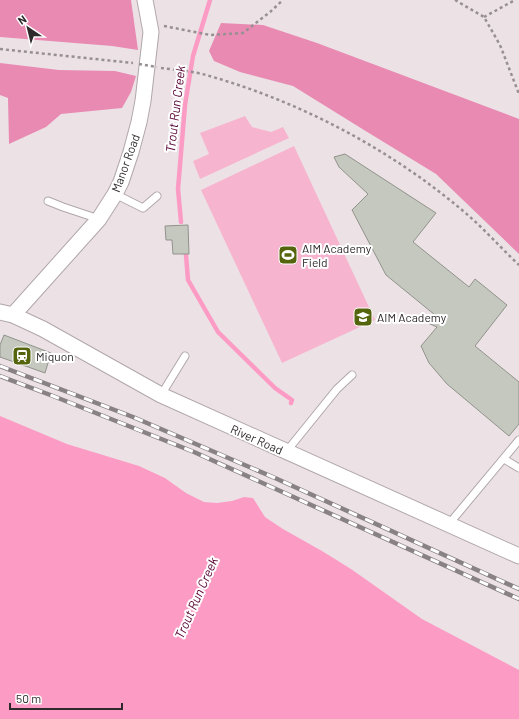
<svg xmlns="http://www.w3.org/2000/svg" width="519" height="719" font-family="Barlow,sans-serif">
  <style>
    .green { fill: #f7b4cf }
    .forest { fill: #e98ab3 }
    .water { fill: #fc9cc5 }
    .lines { fill: none; stroke-linecap: round; stroke-linejoin: round }
    .stream { stroke: #fc9cc5; stroke-width: 4.5 }
    .building { fill: #c5c8bf; stroke: #90938b }
    .service-casing { stroke: #b1a7ab; stroke-width: 9 }
    .minor-casing { stroke: #b1a7ab; stroke-width: 17 }
    .path { stroke: #979092; stroke-width: 2.5; stroke-dasharray: 3 3; stroke-linecap: butt }
    .service { stroke: #fff; stroke-width: 7 }
    .minor { stroke: #fff; stroke-width: 15 }
    .rail-casing { stroke: #898284; stroke-width: 4.5 }
    .rail { stroke: #fff; stroke-width: 3; stroke-dasharray: 9; stroke-linecap: butt }
    .path-bridge { stroke: #979092; stroke-width: 2.5; stroke-dasharray: 3 3; stroke-linecap: butt }
    .labels { text-anchor: middle; dominant-baseline: central; stroke-width: 4; stroke-linejoin: round; paint-order: stroke }
    .street-label { font-size: 12px; fill: #2e2a2b; stroke: #fff }
    .poi-label { font-size: 12px; fill: #2e2a2b; stroke: #fff; text-anchor: start }
    .water-label { font-size: 13px; font-style: italic; fill: #560032; stroke: #fff }
  </style>
  <rect width="100%" height="100%" fill="#ece2e5"/>
  <!-- green -->
  <g class="green">
    <path d="M 245,116 L 252,127 L 271,132 L 283,127 L 289,138 L 200,179 L 193,161 L 209,154 L 200,133 Z"/>
    <path d="M 294,146 L 375,320 L 282,363 L 201,190 Z"/>
  </g>
  <!-- forest -->
  <g class="forest">
    <path d="M 0,0 L 131,0 L 138,50 L 112,46 L 0,37 Z"/>
    <path d="M 221,23 L 263,25 L 317,43 L 519,119 L 519,254 L 436,174 L 364,130 L 293,86 L 240,72 L 214,61 L 209,51 Z"/>
    <path d="M 0,63 L 59,70 L 115,71 L 136,76 L 131,92 L 122,108 L 61,114 L 46,127 L 9,144 L 8,98 L 0,95 Z"/>
  </g>
  <!-- water -->
  <path class="water" d="M 0,416 L 67,444 L 139,466 L 165,478 L 186,493 L 204,502 L 217,503 L 232,501 L 244,497 L 253,498 L 265,517 L 283,529 L 322,551 L 351,569 L 422,619 L 519,670 L 519,719 L 0,719 Z"/>
  <g class="lines">
    <!-- stream -->
    <g class="stream">
      <path d="M 181,222 L 178,189 L 185,105 L 193,56 L 210,0"/>
      <path d="M 186,255 L 188,280 L 218,332 L 275,388 L 292,400 L 291,403"/>
    </g>
  </g>
  <!-- building -->
  <g class="building">
    <path d="M 345,154 L 436,213 L 413,242 L 469,287 L 475,279 L 507,305 L 475,346 L 519,382 L 519,424 L 509,436 L 447,384 L 429,363 L 421,346 L 437,327 L 428,323 L 435,315 L 386,275 L 352,210 L 368,194 L 339,167 L 334,157 Z"/>
    <path d="M 188,225 L 189,254 L 173,254 L 172,240 L 166,240 L 165,226 Z"/>
    <path d="M 4,335 L 51,353 L 45,373 L 0,357 L 0,345 Z"/>
  </g>
  <g class="lines">
    <!-- service casing -->
    <g class="service-casing">
      <g id="service">
        <path d="M 115,194 L 143,208 L 157,196"/>
        <path d="M 48,201 L 63,207 L 99,219"/>
        <path d="M 161,395 L 185,356"/>
        <path d="M 286,452 L 337,389 L 352,375"/>
        <path d="M 504,459 L 519,468"/>
        <path d="M 449,524 L 519,440"/>
      </g>
    </g>
    <!-- minor casing -->
    <g class="minor-casing">
      <g id="minor">
        <path d="M 0,312 L 13,315 L 43,329 L 161,395 L 519,556"/>
        <path d="M 13,315 L 99,219 L 115,194 L 121,182 L 131,152 L 139,122 L 143,101 L 151,32 L 145,0"/>
      </g>
    </g>
    <!-- path -->
    <g class="path">
      <path d="M 455,0 L 484,17 L 500,45 L 519,94"/>
      <path d="M 484,17 L 515,0"/>
      <path d="M 164,26 L 210,35 L 243,33 L 270,12 L 283,0"/>
      <path d="M 0,49 L 133,63"/>
      <path d="M 161,68 C 176,70 192,71 206,75 C 302,102 394,151 469,216 C 486,231 502,249 519,265"/>
    </g>
    <!-- service -->
    <use href="#service" class="service"/>
    <!-- minor -->
    <use href="#minor" class="minor"/>
    <!-- rail casing -->
    <g class="rail-casing">
      <g id="rail">
        <path d="M 0,366 L 133,417 L 275,478 L 519,589"/>
        <path d="M 0,376 L 53,396 L 194,452 L 519,599"/>
      </g>
    </g>
    <!-- rail -->
    <use href="#rail" class="rail"/>
    <!-- path-bridge -->
    <path class="path-bridge" d="M 139,64 L 157,67"/>
  </g>
  <!-- icons -->
  <defs>
    <g id="stadium-square" transform="scale(1)"><rect x="-9" y="-9" width="18" height="18" rx="4" fill="#55650d" stroke="#fff"/><path d="M0-5a6.5 5 0 1 0 0 10a6.5 5 0 1 0 0-10ZM-3.5-1.8h7v3.6h-7Z" fill="#fff"/></g>
    <g id="school-square" transform="scale(1)"><rect x="-9" y="-9" width="18" height="18" rx="4" fill="#55650d" stroke="#fff"/><path d="M0-5L7-2L0 1L-7-2ZM-4 1L0 2.5L4 1V4Q0 6-4 4Z" fill="#fff"/></g>
    <g id="station-square" transform="scale(1)"><rect x="-9" y="-9" width="18" height="18" rx="4" fill="#55650d" stroke="#fff"/><path d="M-3-6H3Q5-6 5-4V2Q5 4 3 4L4.5 6H3L1.5 4h-3L-3 6H-4.5L-3 4Q-5 4-5 2V-4Q-5-6-3-6ZM-3.5-4v3h7v-3ZM-3.5 1v1.5H-2V1ZM2 1v1.5H3.5V1Z" fill="#fff"/></g>
  </defs>
  <g fill-rule="evenodd">
    <use href="#stadium-square" x="288" y="255"/>
    <use href="#school-square" x="363" y="317"/>
    <use href="#station-square" x="22" y="356"/>
  </g>
  <g class="labels">
    <!-- street labels -->
    <g class="street-label">
      <text transform="translate(125 163) rotate(-70)">Manor Road</text>
      <text transform="translate(257 439) rotate(24)">River Road</text>
    </g>
    <!-- poi labels -->
    <g class="poi-label">
      <text x="302" y="248">AIM Academy<tspan x="302" dy="14">Field</tspan></text>
      <text x="377" y="317">AIM Academy</text>
      <text x="36" y="356">Miquon</text>
    </g>
    <!-- water labels -->
    <g class="water-label">
      <text transform="translate(175 109) rotate(-83)">Trout Run Creek</text>
      <text transform="translate(196 598) rotate(-66)">Trout Run Creek</text>
    </g>
  </g>
  <!-- north arrow -->
  <g transform="translate(28 28) rotate(325)" stroke="#ffffff" stroke-width="3" paint-order="stroke">
  <path d="M0-3L7 15L0 10L-7 15Z" fill="#2e2a2b"/>
  <text y="-6" font-size="11" font-weight="bold" text-anchor="middle" fill="#2e2a2b">N</text>
  </g>
  <!-- scale -->
  <path d="M10 703v6h112v-6" fill="none" stroke="#2e2a2b" stroke-width="2"/>
  <text x="16" y="703" font-size="12" fill="#2e2a2b" stroke="#ffffff" stroke-width="3" paint-order="stroke">50 m</text>
</svg>
